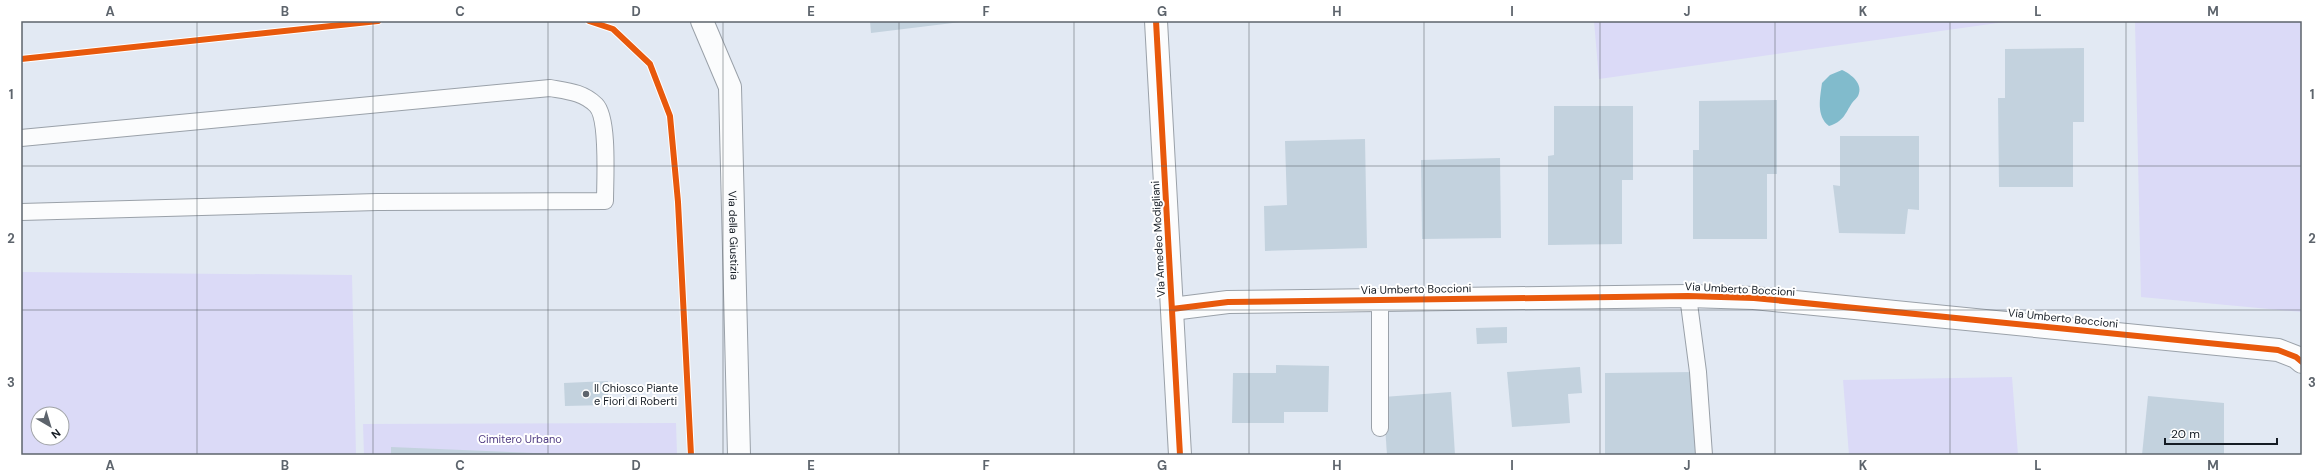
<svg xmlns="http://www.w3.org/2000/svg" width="2323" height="476" font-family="'DM Sans',sans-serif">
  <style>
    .green { fill: #dbdaf7; fill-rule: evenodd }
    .water { fill: #81bbcc }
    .building { fill: #c3d2de }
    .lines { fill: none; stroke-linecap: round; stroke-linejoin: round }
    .service-casing { stroke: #9aa1a9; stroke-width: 18 }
    .minor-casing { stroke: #9aa1a9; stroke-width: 24 }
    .tertiary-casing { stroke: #9aa1a9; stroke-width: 24 }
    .service { stroke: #fbfcfd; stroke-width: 16 }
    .minor { stroke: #fbfcfd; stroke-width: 22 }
    .tertiary { stroke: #fbfcfd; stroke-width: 22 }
    .cycleway-casing { stroke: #fff; stroke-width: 8 }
    .cycleway { stroke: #e8590c; stroke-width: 6 }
    .grid { fill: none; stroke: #5d646c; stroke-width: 1; stroke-opacity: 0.55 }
    .poi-dot { fill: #5d646c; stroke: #fff; stroke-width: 1.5 }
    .labels { text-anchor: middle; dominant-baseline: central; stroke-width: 4; stroke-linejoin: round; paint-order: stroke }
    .street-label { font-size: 11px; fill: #151c24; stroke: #fff }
    .poi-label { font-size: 11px; fill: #151c24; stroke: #fff; text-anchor: start }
    .park-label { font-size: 11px; fill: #4f3b82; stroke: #fff }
    .neatline { fill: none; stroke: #5d646c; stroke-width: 1.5 }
    .grid-label { font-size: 13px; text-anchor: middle; font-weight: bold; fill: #5d646c }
  </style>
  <rect width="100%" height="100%" fill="#e2e9f3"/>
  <!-- green -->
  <g class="green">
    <path d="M 1594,21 L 2012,21 L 1599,79 Z"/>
    <path d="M 2135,21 L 2302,21 L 2302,312 L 2141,297 Z"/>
    <path d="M 21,272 L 352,275 L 356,455 L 21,455 ZM 38,414 L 62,414 L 62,438 L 38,438 Z"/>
    <path d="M 2012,377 L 2018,455 L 1849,455 L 1843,380 Z"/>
    <path d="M 676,423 L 677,455 L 364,455 L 363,424 Z"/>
  </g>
  <!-- water -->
  <path class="water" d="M 1842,70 C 1851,74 1864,84 1858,96 C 1857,98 1854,100 1852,103 C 1845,114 1843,122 1829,126 C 1816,116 1820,98 1822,83 L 1830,75 Z"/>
  <!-- building -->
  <g class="building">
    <path d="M 870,21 L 961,21 L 961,22 L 871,33 Z"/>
    <path d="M 2084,48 L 2084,122 L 2073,122 L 2073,187 L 1999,187 L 1998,98 L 2005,98 L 2005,49 Z"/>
    <path d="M 1777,100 L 1777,174 L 1767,174 L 1767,239 L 1693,239 L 1693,150 L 1699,150 L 1699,101 Z"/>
    <path d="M 1554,106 L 1633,106 L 1633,180 L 1622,180 L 1622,244 L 1548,245 L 1548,156 L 1554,155 Z"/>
    <path d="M 1840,136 L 1919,136 L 1919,210 L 1908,209 L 1905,234 L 1839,233 L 1833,185 L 1840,186 Z"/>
    <path d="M 1365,139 L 1367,248 L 1265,251 L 1264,206 L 1287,205 L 1285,141 Z"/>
    <path d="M 1500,158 L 1501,238 L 1422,239 L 1421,160 Z"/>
    <path d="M 1507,327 L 1507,343 L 1477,344 L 1476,328 Z"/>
    <path d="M 1276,365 L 1329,366 L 1328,412 L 1284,412 L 1284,423 L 1232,423 L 1233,373 L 1276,373 Z"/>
    <path d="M 1580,367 L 1582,393 L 1568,394 L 1570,423 L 1512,427 L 1507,372 Z"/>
    <path d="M 1695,372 L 1695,455 L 1605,455 L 1605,373 Z"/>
    <path d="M 608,381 L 608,405 L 565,406 L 564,383 Z"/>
    <path d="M 1451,392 L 1455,455 L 1387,455 L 1383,397 Z"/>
    <path d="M 2148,396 L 2224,403 L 2224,455 L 2142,455 Z"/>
    <path d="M 391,447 L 559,454 L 559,455 L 391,455 Z"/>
  </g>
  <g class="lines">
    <!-- service casing -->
    <g class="service-casing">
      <g id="service">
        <path d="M 21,138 L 550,88 C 567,91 583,92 596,105 C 609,118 605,181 605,201 L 377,202 L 21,212"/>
        <path d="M 1688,296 L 1698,372 L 1704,455"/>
        <path d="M 1380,300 L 1380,428"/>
      </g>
    </g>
    <!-- minor casing -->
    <g class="minor-casing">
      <g id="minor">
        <path d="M 1156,21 L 1180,455"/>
        <path d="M 1172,309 L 1228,302 L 1688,296 L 1754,298 L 2278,350 L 2296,357 L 2302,362"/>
      </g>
    </g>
    <!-- tertiary casing -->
    <g class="tertiary-casing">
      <g id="tertiary">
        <path id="s1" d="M 702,21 L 730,87 L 739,455"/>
      </g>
    </g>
    <!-- service -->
    <use href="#service" class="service"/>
    <!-- minor -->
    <use href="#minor" class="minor"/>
    <!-- tertiary -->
    <use href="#tertiary" class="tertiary"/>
    <!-- cycleway casing -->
    <g class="cycleway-casing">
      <g id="cycleway">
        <path d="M 589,21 L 613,29 L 650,64 L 670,116 L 678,202 L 691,455"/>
        <path d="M 1156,21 L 1180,455"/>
        <path d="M 21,59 L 378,21"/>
        <path d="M 1172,309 L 1228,302 L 1688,296 L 1754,298 L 2278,350 L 2296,357 L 2302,362"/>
      </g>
    </g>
    <!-- cycleway -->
    <use href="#cycleway" class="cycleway"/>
  </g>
  <!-- grid -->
  <path class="grid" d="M 197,21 L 197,455M 373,21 L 373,455M 548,21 L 548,455M 723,21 L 723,455M 899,21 L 899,455M 1074,21 L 1074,455M 1249,21 L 1249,455M 1424,21 L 1424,455M 1600,21 L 1600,455M 1775,21 L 1775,455M 1950,21 L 1950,455M 2126,21 L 2126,455M 21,166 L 2302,166M 21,310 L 2302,310"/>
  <!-- markers -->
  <circle class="poi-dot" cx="586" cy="394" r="4"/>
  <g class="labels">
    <!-- street labels -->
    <g class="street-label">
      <text stroke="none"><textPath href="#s1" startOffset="220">Via della Giustizia</textPath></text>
      <text transform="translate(1158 239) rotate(-93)">Via Amedeo Modigliani</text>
      <text transform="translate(1416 289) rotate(-1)">Via Umberto Boccioni</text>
      <text transform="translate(1740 289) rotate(3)">Via Umberto Boccioni</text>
      <text transform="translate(2063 318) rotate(6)">Via Umberto Boccioni</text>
    </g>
    <!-- poi labels -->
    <g class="poi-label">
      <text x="594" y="388">Il Chiosco Piante<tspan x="594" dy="13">e Fiori di Roberti</tspan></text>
    </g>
    <!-- park labels -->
    <g class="park-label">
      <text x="520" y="439">Cimitero Urbano</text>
    </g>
  </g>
  <!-- border -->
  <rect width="2323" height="476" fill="none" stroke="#ffffff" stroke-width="44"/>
  <!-- north arrow -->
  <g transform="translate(50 426) rotate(142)"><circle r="19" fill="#ffffff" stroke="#a1a4a7"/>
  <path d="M0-3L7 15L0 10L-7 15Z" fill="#5d646c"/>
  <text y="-6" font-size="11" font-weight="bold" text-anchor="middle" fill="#151c24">N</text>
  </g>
  <!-- scale -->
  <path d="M2165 438v6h112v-6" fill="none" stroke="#151c24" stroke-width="2"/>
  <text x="2171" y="438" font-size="12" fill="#151c24" stroke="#ffffff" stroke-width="3" paint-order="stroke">20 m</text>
  <rect x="22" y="22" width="2279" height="432" class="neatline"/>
  <g class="grid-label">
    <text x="110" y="16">A</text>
    <text x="285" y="16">B</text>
    <text x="460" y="16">C</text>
    <text x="636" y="16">D</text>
    <text x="811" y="16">E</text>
    <text x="986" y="16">F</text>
    <text x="1162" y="16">G</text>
    <text x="1337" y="16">H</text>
    <text x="1512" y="16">I</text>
    <text x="1687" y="16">J</text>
    <text x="1863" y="16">K</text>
    <text x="2038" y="16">L</text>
    <text x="2213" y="16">M</text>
    <text x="11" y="99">1</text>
    <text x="2312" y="99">1</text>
    <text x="11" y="243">2</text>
    <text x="2312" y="243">2</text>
    <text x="11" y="387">3</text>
    <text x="2312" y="387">3</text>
    <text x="110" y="470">A</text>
    <text x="285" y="470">B</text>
    <text x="460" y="470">C</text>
    <text x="636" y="470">D</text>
    <text x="811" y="470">E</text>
    <text x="986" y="470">F</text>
    <text x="1162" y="470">G</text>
    <text x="1337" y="470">H</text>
    <text x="1512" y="470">I</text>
    <text x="1687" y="470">J</text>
    <text x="1863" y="470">K</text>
    <text x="2038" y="470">L</text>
    <text x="2213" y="470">M</text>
  </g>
</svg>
